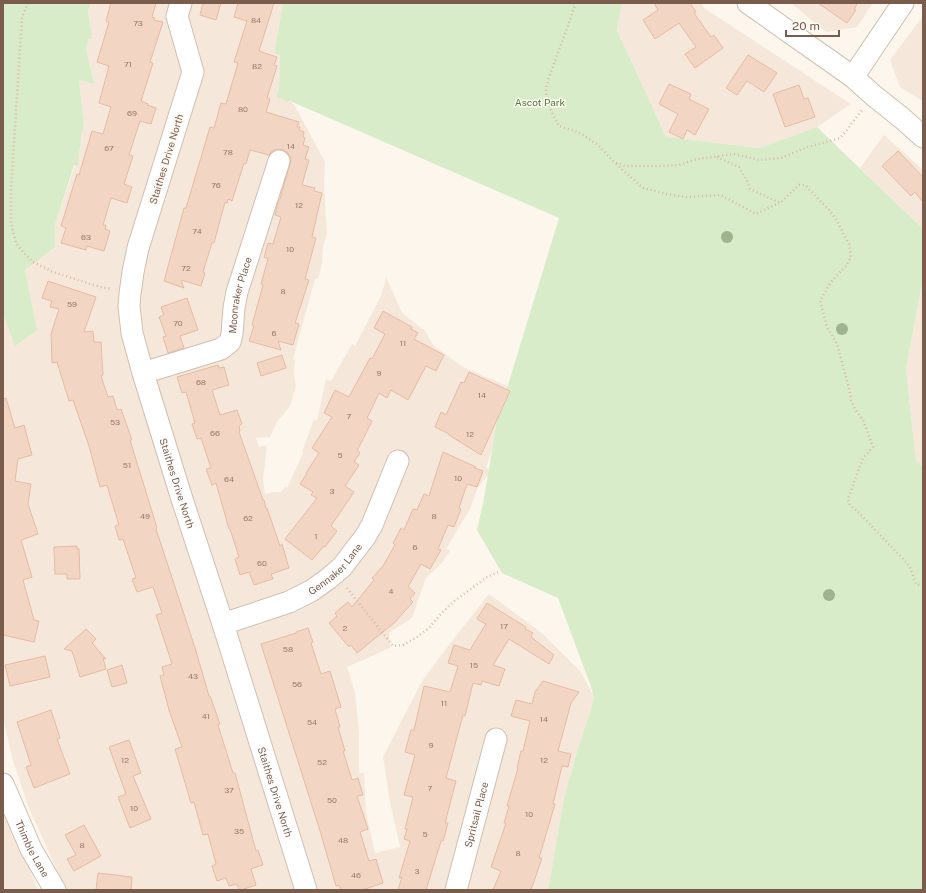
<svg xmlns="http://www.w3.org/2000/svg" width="926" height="893" font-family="'Public Sans',sans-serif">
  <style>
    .residential { fill: #f5e8da }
    .green { fill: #d8ecc9 }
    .building { fill: #f3d5c3; stroke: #e6bba3 }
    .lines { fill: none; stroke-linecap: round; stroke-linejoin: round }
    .minor-casing { stroke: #d1beb0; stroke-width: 23 }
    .path { stroke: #d9b8a5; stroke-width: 2.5; stroke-dasharray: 1 3; stroke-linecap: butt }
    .minor { stroke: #fff; stroke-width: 21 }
    .tree { fill: #a0b28e }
    .labels { text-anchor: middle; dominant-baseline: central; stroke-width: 3; stroke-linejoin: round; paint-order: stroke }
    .number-label { font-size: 8px; fill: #987a6a }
    .park-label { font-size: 10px; fill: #537a41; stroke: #fffaf3 }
    .street-label { font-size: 10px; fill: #7a5c4d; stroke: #fffaf3 }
  </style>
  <rect width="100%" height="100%" fill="#fdf6ec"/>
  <!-- residential -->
  <g class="residential">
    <path d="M 91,3 L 283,3 L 274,53 L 280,55 L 279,87 L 276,97 L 290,101 L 295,106 L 325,162 L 324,186 L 327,234 L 323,246 L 322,263 L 318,279 L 315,279 L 293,359 L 295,360 L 294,374 L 296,386 L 290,406 L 277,422 L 270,437 L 256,438 L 259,447 L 267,445 L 263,480 L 265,494 L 274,492 L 281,492 L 285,486 L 287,488 L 303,453 L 302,452 L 314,419 L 317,421 L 326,379 L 331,381 L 352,344 L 355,346 L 382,294 L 386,277 L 402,313 L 425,331 L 434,346 L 463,367 L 523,393 L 491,453 L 486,468 L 489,469 L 488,475 L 478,487 L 470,509 L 446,549 L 450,551 L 441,564 L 426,578 L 412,618 L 389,633 L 390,648 L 347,667 L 355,692 L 359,732 L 359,773 L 364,773 L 366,812 L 375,853 L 400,847 L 390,802 L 383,757 L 422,681 L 452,641 L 489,594 L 543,634 L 581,672 L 594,697 L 591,709 L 578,748 L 564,798 L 548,890 L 66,890 L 29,808 L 12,757 L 3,718 L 3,315 L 5,320 L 37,330 L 25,270 L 55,247 L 55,225 L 75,165 L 78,166 L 81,138 L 84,125 L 79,79 L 94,83 L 86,48 L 89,38 L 91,39 L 88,11 Z"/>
    <path d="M 622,3 L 702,3 L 704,8 L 851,104 L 817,127 L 759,148 L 666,137 L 617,30 Z"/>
    <path d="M 791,3 L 873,3 L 857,27 L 826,32 Z"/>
    <path d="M 923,16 L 923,101 L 900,87 L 890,60 Z"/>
    <path d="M 884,135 L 923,170 L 923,229 L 860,168 Z"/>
    <path d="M 923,278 L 923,467 L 916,461 L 906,369 Z"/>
    <path d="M 3,803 L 38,890 L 3,890 Z"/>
  </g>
  <!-- green -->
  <g class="green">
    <path d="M 3,3 L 91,3 L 88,11 L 92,39 L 89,39 L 86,48 L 94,84 L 79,80 L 84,125 L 81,138 L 78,166 L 74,165 L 55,225 L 55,247 L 25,270 L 37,330 L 15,346 L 3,314 Z"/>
    <path d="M 283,3 L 622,3 L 617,30 L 666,137 L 759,148 L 817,127 L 923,229 L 923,278 L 906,369 L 916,461 L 923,467 L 923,890 L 548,890 L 564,798 L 578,748 L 591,709 L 594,697 L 590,684 L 558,598 L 502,573 L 477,530 L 483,504 L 497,421 L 559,218 L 290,101 L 286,102 L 285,100 L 276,97 L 279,87 L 280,55 L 274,53 Z"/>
  </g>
  <!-- building -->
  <g class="building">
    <path d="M 111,3 L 156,3 L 152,17 L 155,18 L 154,20 L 163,22 L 150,62 L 153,63 L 141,101 L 148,104 L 147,105 L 156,108 L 151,124 L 140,121 L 129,155 L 133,156 L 124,184 L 132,187 L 127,203 L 111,198 L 103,225 L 106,225 L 105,229 L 110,231 L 104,251 L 87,246 L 86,250 L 61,243 L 66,228 L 61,226 L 77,174 L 79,175 L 92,131 L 103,134 L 111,107 L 99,103 L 109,66 L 97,62 L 109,22 L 106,21 Z"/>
    <path d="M 203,3 L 221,3 L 216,20 L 200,15 Z"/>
    <path d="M 238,3 L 274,3 L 259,51 L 277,57 L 274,65 L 277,66 L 267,98 L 270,99 L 266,112 L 299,122 L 297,127 L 300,127 L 299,130 L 304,132 L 303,137 L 305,138 L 303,145 L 309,147 L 305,159 L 309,160 L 302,185 L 315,188 L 314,191 L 322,193 L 312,237 L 316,238 L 305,279 L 309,280 L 295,323 L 299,324 L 293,345 L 278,341 L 281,350 L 249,341 L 254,326 L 252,325 L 263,285 L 261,284 L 268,259 L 264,257 L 268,243 L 273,244 L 281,217 L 275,215 L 278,202 L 279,199 L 280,199 L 283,188 L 290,164 L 291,158 L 288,153 L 283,150 L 276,149 L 271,152 L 269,155 L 250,150 L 246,164 L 244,163 L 232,201 L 228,199 L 227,203 L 225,202 L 214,243 L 212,243 L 203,272 L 205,273 L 201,286 L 181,280 L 184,288 L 164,281 L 184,208 L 186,208 L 210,127 L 214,128 L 221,103 L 226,104 L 238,63 L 234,62 L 247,21 L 234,17 Z"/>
    <path d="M 654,3 L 690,3 L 696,12 L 694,13 L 711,37 L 714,35 L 723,48 L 695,68 L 685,54 L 696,47 L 679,23 L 655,39 L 643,20 L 658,10 Z"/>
    <path d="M 818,3 L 858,3 L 854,9 L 856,10 L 847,23 Z"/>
    <path d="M 748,55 L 777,73 L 764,92 L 747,81 L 737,95 L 726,88 Z"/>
    <path d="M 669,84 L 691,94 L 689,99 L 709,109 L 695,135 L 687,130 L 683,139 L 669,132 L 678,114 L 659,104 Z"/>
    <path d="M 799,85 L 804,99 L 808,98 L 815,117 L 785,127 L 773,94 Z"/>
    <path d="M 898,151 L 923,177 L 923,202 L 915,192 L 911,196 L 882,166 Z"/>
    <path d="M 48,281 L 96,297 L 84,332 L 93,331 L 94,342 L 101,342 L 103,375 L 101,376 L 108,397 L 113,396 L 117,410 L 121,409 L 132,440 L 130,440 L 157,528 L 156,529 L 196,651 L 209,696 L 210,696 L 220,724 L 218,725 L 233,773 L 235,773 L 256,851 L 258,850 L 263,865 L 251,869 L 256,885 L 241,890 L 239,890 L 237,884 L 229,886 L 226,878 L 217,881 L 212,866 L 216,864 L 208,834 L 203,835 L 194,802 L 191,803 L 175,749 L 182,747 L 169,710 L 160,676 L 164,675 L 162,667 L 172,664 L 156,615 L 162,613 L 153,587 L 137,592 L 132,579 L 136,578 L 123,539 L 119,540 L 115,526 L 119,525 L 107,485 L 100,487 L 89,446 L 73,400 L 69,401 L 57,362 L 52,363 L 51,334 L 59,309 L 50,307 L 52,301 L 42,298 Z"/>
    <path d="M 187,298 L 198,330 L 180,336 L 184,348 L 168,353 L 163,337 L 166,336 L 159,317 L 164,315 L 161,307 Z"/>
    <path d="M 383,311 L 412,327 L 411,329 L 418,333 L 414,339 L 444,355 L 436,371 L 426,366 L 408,400 L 391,390 L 387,398 L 379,393 L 367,418 L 372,421 L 357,451 L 360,453 L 354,462 L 359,465 L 345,486 L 354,492 L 331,526 L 337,531 L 325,547 L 324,546 L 312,560 L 285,539 L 317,498 L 311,495 L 313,492 L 300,484 L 307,473 L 306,473 L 319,453 L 312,448 L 332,417 L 324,413 L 335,390 L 349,397 L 370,358 L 372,359 L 385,334 L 374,328 Z"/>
    <path d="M 282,355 L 286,368 L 261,376 L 257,363 Z"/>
    <path d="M 218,365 L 219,368 L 224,367 L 229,385 L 212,390 L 220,415 L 237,410 L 242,424 L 239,426 L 240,431 L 239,432 L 263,500 L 264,500 L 266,508 L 267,508 L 280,546 L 282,544 L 289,568 L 271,574 L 273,579 L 254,585 L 249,572 L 240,575 L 235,559 L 239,557 L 230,529 L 229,529 L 216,483 L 212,485 L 206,469 L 211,468 L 201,438 L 197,439 L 192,424 L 195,423 L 186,392 L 182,393 L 177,377 Z"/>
    <path d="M 469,372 L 510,391 L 481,455 L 449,435 L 449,434 L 435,427 L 441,412 L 446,415 L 461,382 L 464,383 Z"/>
    <path d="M 6,398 L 15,428 L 24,425 L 32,455 L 18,459 L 15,481 L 31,484 L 28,504 L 38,534 L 21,540 L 32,577 L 23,580 L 34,620 L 39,621 L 34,642 L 3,635 L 3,399 Z"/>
    <path d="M 443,452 L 476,467 L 475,468 L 483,471 L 477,487 L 467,484 L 459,508 L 461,509 L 454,527 L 448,525 L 438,549 L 441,550 L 430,569 L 421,564 L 408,587 L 415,593 L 410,599 L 413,602 L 394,623 L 357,653 L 351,645 L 349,647 L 329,623 L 337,616 L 335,613 L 348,602 L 352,607 L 374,580 L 372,578 L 383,566 L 395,545 L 393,543 L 401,528 L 404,530 L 413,509 L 417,510 L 424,494 L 429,496 Z"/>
    <path d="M 77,546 L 77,549 L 79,549 L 80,579 L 67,579 L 67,574 L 55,574 L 54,547 Z"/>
    <path d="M 487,603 L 526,627 L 525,629 L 533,633 L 531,637 L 554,655 L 549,664 L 509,639 L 493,665 L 505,669 L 499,686 L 482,681 L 481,685 L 473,683 L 465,716 L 463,715 L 446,778 L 456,781 L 445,823 L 448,823 L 443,841 L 441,841 L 426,890 L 398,890 L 402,877 L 399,878 L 410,841 L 404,839 L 407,829 L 405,829 L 413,797 L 404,795 L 415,755 L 405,752 L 411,730 L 414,730 L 424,686 L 450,692 L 458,666 L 448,663 L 454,645 L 470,650 L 486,624 L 477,619 Z"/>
    <path d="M 308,628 L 313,642 L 311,643 L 321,674 L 330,671 L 341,707 L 335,709 L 340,727 L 338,727 L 345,751 L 343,751 L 352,780 L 358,778 L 363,795 L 357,796 L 368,829 L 360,832 L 369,861 L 376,859 L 383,883 L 362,890 L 341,890 L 339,885 L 336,886 L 320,831 L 261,644 L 296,633 L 296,632 Z"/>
    <path d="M 86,629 L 96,639 L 92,643 L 106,659 L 103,658 L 106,669 L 80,677 L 72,651 L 64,649 Z"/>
    <path d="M 45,656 L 50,677 L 10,686 L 5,665 Z"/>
    <path d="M 122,665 L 127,683 L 112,687 L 107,670 Z"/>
    <path d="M 543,681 L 579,692 L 571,703 L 558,751 L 571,754 L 568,767 L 562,766 L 553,804 L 555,804 L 539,858 L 542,858 L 531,890 L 493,890 L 501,871 L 491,867 L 506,823 L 504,823 L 509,806 L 507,806 L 518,768 L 517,768 L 521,751 L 523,751 L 530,721 L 511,716 L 516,700 L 532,704 L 535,692 Z"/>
    <path d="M 51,710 L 60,738 L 57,739 L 70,774 L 34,788 L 26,767 L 31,765 L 17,722 Z"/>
    <path d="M 129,740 L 141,773 L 133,776 L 151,819 L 130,828 L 118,797 L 126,794 L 109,747 Z"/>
    <path d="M 84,825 L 101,856 L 74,871 L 67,859 L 76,855 L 65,835 Z"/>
    <path d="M 98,873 L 132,877 L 131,890 L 96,890 Z"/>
  </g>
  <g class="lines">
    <!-- minor casing -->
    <g class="minor-casing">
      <g id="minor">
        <path id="s1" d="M 181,3 L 177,16 L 193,72 L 138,248 L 133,272 L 130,294 L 129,306 L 132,333 L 143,373 L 181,496 L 223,624 L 306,890"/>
        <path d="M 748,3 L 853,77 L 873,95 L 903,119 L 923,137"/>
        <path d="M 853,77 L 903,3"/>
        <path id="s2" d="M 143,373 L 221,349 L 230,342 L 232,334 L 234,308 L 237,292 L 279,161"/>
        <path id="s3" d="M 223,624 L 289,602 L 311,591 L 328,579 L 342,567 L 365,537 L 372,525 L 398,461"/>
        <path id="s4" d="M 3,784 L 31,849 L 55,890"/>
        <path id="s5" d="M 456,890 L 496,739"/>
      </g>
    </g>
    <!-- path -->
    <g class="path">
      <path d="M 28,3 L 22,17 L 11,191 L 11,223 L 16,243 L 23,252 L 33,262 L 53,272 L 100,287 L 112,289"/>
      <path d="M 576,3 L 548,80 C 548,83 546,86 546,89 C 546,102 553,115 559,126 L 578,132 L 589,139 L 599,146 L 614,162 L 625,166 L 661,166 L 679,165 L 697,159 L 734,154 L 760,160 L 781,158 L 808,147 L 840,138 L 846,131 L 862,110"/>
      <path d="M 717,157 L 739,167 L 747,181 L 750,189 L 780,203 L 799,185 L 805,185 L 829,210 L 838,222 L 843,233 L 849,244 L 851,257 L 846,266 L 831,282 L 820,301 L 827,327 L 837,344 L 849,388 L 851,400 L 855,409 L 863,420 L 873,447 L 863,458 L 848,499 L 850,505 L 860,514 L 905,561 L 910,567 L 916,584 L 923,586"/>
      <path d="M 616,164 L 643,188 L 667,194 L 686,197 L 721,195 L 756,214 L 779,203"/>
      <path d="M 347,588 L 393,646 L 403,645 L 417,637 L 429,628 L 440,615 L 453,602 L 487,577 L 498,572"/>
    </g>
    <!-- minor -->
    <use href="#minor" class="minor"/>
  </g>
  <!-- trees -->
  <g class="tree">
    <circle cx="727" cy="237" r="6"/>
    <circle cx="842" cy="329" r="6"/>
    <circle cx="829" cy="595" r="6"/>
  </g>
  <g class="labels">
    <!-- number labels -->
    <g class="number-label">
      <text x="256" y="20">84</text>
      <text x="138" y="23">73</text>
      <text x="128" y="64">71</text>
      <text x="257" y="66">82</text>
      <text x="243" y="109">80</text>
      <text x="132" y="113">69</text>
      <text x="291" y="146">14</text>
      <text x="109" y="148">67</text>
      <text x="228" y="152">78</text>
      <text x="216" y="185">76</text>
      <text x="299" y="205">12</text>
      <text x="197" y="231">74</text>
      <text x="86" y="237">63</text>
      <text x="290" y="249">10</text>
      <text x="186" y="268">72</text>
      <text x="283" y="291">8</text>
      <text x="72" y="304">59</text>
      <text x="178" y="323">70</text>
      <text x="274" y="333">6</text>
      <text x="403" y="343">11</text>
      <text x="379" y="373">9</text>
      <text x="201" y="382">68</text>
      <text x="482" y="395">14</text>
      <text x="349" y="416">7</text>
      <text x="115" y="422">53</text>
      <text x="215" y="433">66</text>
      <text x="470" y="434">12</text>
      <text x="340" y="455">5</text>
      <text x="127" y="465">51</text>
      <text x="458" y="478">10</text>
      <text x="229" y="479">64</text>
      <text x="332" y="491">3</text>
      <text x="145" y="516">49</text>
      <text x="434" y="516">8</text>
      <text x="248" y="518">62</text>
      <text x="316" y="536">1</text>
      <text x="415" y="547">6</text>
      <text x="262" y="563">60</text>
      <text x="391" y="591">4</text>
      <text x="504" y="626">17</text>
      <text x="345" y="628">2</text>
      <text x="288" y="649">58</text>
      <text x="474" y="665">15</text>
      <text x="193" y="676">43</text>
      <text x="297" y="684">56</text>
      <text x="444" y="703">11</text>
      <text x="206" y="716">41</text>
      <text x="544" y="719">14</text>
      <text x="312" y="722">54</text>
      <text x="431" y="745">9</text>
      <text x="125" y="760">12</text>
      <text x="544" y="760">12</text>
      <text x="322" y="762">52</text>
      <text x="430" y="788">7</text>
      <text x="229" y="790">37</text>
      <text x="332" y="800">50</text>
      <text x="134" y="808">10</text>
      <text x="529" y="814">10</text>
      <text x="239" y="831">35</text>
      <text x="425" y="834">5</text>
      <text x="343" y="840">48</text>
      <text x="82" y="845">8</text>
      <text x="518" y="853">8</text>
      <text x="417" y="871">3</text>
      <text x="356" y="875">46</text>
    </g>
    <!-- park labels -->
    <g class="park-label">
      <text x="540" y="102">Ascot Park</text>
    </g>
    <!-- street labels -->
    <g class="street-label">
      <text transform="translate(166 159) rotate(-73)">Staithes Drive North</text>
      <text stroke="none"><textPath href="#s2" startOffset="141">Moonraker Place</textPath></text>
      <text stroke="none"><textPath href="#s1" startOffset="499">Staithes Drive North</textPath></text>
      <text stroke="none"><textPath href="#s3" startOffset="127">Gennaker Lane</textPath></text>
      <text stroke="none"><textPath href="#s1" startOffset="823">Staithes Drive North</textPath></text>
      <text stroke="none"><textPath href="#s5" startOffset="78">Spritsail Place</textPath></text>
      <text stroke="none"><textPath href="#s4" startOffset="71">Thimble Lane</textPath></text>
    </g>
  </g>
  <!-- border -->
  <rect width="926" height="893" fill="none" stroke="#7a5c4d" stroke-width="8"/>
  <!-- scale -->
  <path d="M786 30v6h53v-6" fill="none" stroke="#7a5c4d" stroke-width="2"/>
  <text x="792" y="30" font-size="12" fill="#7a5c4d" stroke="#fffaf3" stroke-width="3" paint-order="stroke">20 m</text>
</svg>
